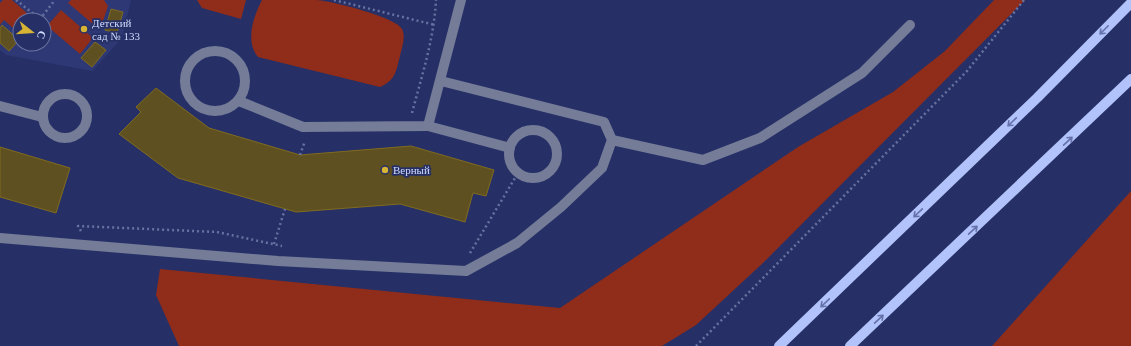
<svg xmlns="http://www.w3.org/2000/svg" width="1131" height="346" font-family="Georgia,serif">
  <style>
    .built { fill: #2d3875; fill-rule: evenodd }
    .green { fill: #902c1a }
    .building { fill: #5f5021; stroke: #806b1f }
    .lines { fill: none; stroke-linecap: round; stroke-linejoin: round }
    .path { stroke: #6872a0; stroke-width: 2.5; stroke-dasharray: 2 3; stroke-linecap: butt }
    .minor { stroke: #747c98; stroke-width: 10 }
    .major { stroke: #b2c2fa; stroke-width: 10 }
    .oneway { stroke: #6572a9 }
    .poi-dot { fill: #d8b434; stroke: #263066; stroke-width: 1.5 }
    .labels { text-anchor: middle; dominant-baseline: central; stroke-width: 3.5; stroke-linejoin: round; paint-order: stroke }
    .poi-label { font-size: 11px; fill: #d2dcfe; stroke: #263066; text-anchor: start }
  </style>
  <rect width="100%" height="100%" fill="#263066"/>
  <!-- built -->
  <path class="built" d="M 0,0 L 131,0 L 122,38 L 92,71 L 6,55 L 0,50 ZM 20,20 L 44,20 L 44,44 L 20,44 Z"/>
  <!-- green -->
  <g class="green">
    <path d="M 3,0 L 12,0 L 35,20 L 20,20 L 20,34 L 4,20 L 0,25 L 0,3 Z"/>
    <path d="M 71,0 L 104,0 L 108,6 L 100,30 L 68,3 Z"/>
    <path d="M 197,0 L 246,0 L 241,19 L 202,8 Z"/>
    <path d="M 262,0 C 280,0 299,0 317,0 C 331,1 396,17 402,29 C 406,37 402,47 400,56 C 396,71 396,80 380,87 L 258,57 C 245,42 253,17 262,0 Z"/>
    <path d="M 994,0 L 1025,0 L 765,261 L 696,325 L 662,346 L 179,346 L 156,295 L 160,269 L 560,308 L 798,147 L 893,92 L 945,51 Z"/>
    <path d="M 61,10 L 93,38 L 80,54 L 47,26 Z"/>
    <path d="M 1131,191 L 1131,346 L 992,346 Z"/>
  </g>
  <!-- building -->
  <g class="building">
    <path d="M 111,9 L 123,12 L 117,33 L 105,30 Z"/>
    <path d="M 2,25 L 19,40 L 9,51 L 0,43 L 0,28 Z"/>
    <path d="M 95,42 L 106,50 L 92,67 L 81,58 Z"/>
    <path d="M 156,88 L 209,128 L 300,155 L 411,146 L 494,170 L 486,196 L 473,193 L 465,222 L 400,204 L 296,212 L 178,178 L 119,134 L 141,112 L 136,107 Z"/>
    <path d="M 0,147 L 70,168 L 56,213 L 0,197 Z"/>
  </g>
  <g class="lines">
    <!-- path -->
    <g class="path">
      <path d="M 16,0 L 40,19 L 55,0"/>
      <path d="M 334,0 L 435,25"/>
      <path d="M 412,113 C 422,75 434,39 436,0"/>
      <path d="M 300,155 L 305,141"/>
      <path d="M 81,231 L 78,226 L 217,232 L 282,246"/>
      <path d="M 274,244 L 285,209"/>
      <path d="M 470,253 L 518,173"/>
      <path d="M 696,346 L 967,71 L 1024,0"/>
    </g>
    <!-- minor -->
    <g class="minor">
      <circle cx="215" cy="81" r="30"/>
      <circle cx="65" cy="116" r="22"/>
      <path d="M 239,101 L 303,127 L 428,126 L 461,0"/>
      <path d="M 0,106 L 42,117"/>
      <path d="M 428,126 L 510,148"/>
      <circle cx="533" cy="154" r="24"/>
      <path d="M 612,140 L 703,160 L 760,138 L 862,73 L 910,25"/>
      <path d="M 0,238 L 278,261 L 466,271 L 517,243 L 561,207 L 602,168 L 612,140 L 604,122 L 441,81"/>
    </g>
    <!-- major -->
    <g class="major">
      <path d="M 779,346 L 1037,98 L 1131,3"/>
      <path d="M 850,346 L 1131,79"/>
    </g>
  </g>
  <!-- one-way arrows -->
  <defs><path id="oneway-shaft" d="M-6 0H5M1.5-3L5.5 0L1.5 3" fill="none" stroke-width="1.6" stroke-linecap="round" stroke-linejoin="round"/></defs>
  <g class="oneway">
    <use href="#oneway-shaft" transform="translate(1104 30) rotate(135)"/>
    <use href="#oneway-shaft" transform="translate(1012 122) rotate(136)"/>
    <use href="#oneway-shaft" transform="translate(1068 141) rotate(-43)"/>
    <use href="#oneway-shaft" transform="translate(918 213) rotate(136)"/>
    <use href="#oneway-shaft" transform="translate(973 230) rotate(-43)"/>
    <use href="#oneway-shaft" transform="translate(825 303) rotate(136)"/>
    <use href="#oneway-shaft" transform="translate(879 319) rotate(-43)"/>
  </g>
  <!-- markers -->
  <g class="poi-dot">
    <circle cx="84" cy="29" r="4"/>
    <circle cx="385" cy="170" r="4"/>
  </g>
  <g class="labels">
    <!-- poi labels -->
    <g class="poi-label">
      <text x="92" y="23">Детский<tspan x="92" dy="13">сад № 133</tspan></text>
      <text x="393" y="170">Верный</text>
    </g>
  </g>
  <!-- north arrow -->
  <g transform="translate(32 32) rotate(107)"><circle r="19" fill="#263066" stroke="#6b75a3"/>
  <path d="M0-3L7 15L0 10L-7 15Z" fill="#d8b434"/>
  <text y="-6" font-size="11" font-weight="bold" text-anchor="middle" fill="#d2dcfe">С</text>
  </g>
</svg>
